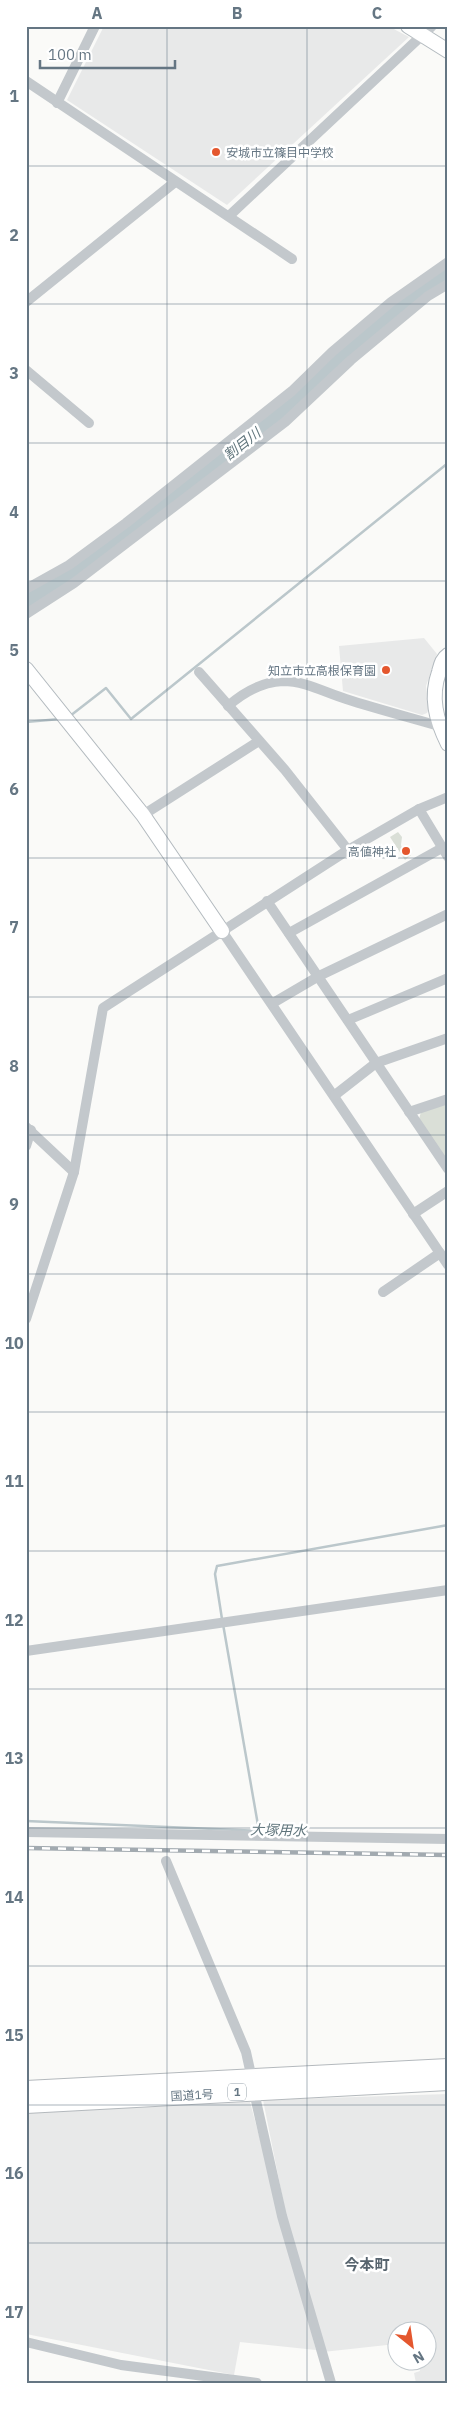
<svg xmlns="http://www.w3.org/2000/svg" width="474" height="2409" font-family="'IBM Plex Sans','Noto Sans JP',sans-serif">
  <style>
    .built { fill: #e8e9e9 }
    .green { fill: #dadfd7 }
    .lines { fill: none; stroke-linecap: round; stroke-linejoin: round }
    .stream { stroke: #bbc7cb; stroke-width: 2.5 }
    .river { stroke: #bbc7cb; stroke-width: 16 }
    .secondary-casing { stroke: #b3babf; stroke-width: 16 }
    .highway-casing { stroke: #b4b9bd; stroke-width: 20 }
    .street { stroke: #c3c8cc; stroke-width: 10 }
    .secondary { stroke: #fff; stroke-width: 14 }
    .highway { stroke: #fff; stroke-width: 18 }
    .rail-casing { stroke: #a2aab0; stroke-width: 4.5 }
    .rail { stroke: #fff; stroke-width: 2.5; stroke-dasharray: 8; stroke-linecap: butt }
    .grid { fill: none; stroke: #657683; stroke-width: 1; stroke-opacity: 0.55 }
    .poi-dot { fill: #e4572e; stroke: #fff; stroke-width: 2 }
    .labels { text-anchor: middle; dominant-baseline: central; stroke-width: 5; stroke-linejoin: round; paint-order: stroke }
    .shield { fill: #fff; stroke: #939fa8; stroke-width: 1 }
    .shield-label { font-size: 11px; font-weight: bold; fill: #657683 }
    .poi-label { font-size: 12px; fill: #657683; stroke: #fff; text-anchor: end }
    .street-label { font-size: 12px; fill: #657683; stroke: #fff }
    .water-label { font-size: 14px; font-style: italic; fill: #60757c; stroke: #fff }
    .quarter-label { font-size: 15px; font-weight: bold; fill: #57646e; stroke: #fff }
    .neatline { fill: none; stroke: #657683; stroke-width: 2 }
    .grid-label { font-size: 16px; text-anchor: middle; font-weight: bold; fill: #657683 }
  </style>
  <rect width="100%" height="100%" fill="#fafaf8"/>
  <!-- built -->
  <g class="built">
    <path d="M 104,26 L 388,26 L 409,37 L 227,205 L 67,100 Z"/>
    <path d="M 424,638 L 437,654 L 426,686 L 429,709 L 427,713 L 422,715 L 343,691 L 339,646 Z"/>
    <path d="M 448,2094 L 448,2383 L 416,2383 L 414,2373 L 420,2371 L 418,2362 L 426,2362 L 426,2332 L 396,2332 L 396,2344 L 323,2352 L 285,2210 L 263,2100 Z"/>
    <path d="M 250,2102 L 316,2350 L 240,2342 L 234,2375 L 26,2334 L 26,2113 Z"/>
  </g>
  <!-- green -->
  <g class="green">
    <path d="M 398,832 L 402,837 L 401,845 L 404,854 L 411,855 L 405,860 L 390,837 Z"/>
    <path d="M 448,1103 L 448,1162 L 419,1119 L 421,1112 Z"/>
  </g>
  <g class="lines">
    <!-- stream -->
    <g class="stream">
      <path d="M 70,716 L 106,688 L 131,719 L 448,463"/>
      <path d="M 26,722 L 60,719"/>
      <path d="M 222,1619 L 215,1574 L 217,1566 L 448,1525"/>
      <path d="M 26,1821 L 259,1831 L 223,1624"/>
    </g>
    <!-- river -->
    <path class="river" d="M 26,601 L 76,572 L 268,424 L 298,399 L 322,373 L 425,289 L 448,274"/>
    <!-- secondary casing -->
    <g class="secondary-casing">
      <g id="secondary">
        <path d="M 408,26 L 448,51"/>
        <path d="M 448,655 C 442,659 441,665 439,672 C 430,697 436,720 448,744"/>
        <path d="M 26,669 L 143,815 L 222,931"/>
      </g>
    </g>
    <!-- highway casing -->
    <g class="highway-casing">
      <g id="highway">
        <path d="M 26,2090 L 448,2068"/>
        <path d="M 26,2104 L 448,2081"/>
      </g>
    </g>
    <!-- street -->
    <g class="street">
      <path d="M 26,81 L 292,259"/>
      <path d="M 57,103 L 95,26"/>
      <path d="M 229,216 L 432,26"/>
      <path d="M 26,302 L 175,182"/>
      <path d="M 26,370 L 89,423"/>
      <path d="M 26,589 L 69,565 L 126,523 L 292,391 L 332,352 L 391,302 L 448,262"/>
      <path d="M 26,614 L 74,583 L 285,422 L 351,360 L 428,296 L 448,284"/>
      <path d="M 199,672 L 285,770 L 348,850"/>
      <path d="M 228,706 C 244,692 262,682 283,681 C 305,681 326,693 346,699 C 377,709 408,717 439,726"/>
      <path d="M 419,809 L 448,857"/>
      <path d="M 143,815 L 259,741"/>
      <path d="M 267,901 L 448,1169"/>
      <path d="M 222,931 L 448,1265"/>
      <path d="M 289,933 L 442,848"/>
      <path d="M 273,1003 L 319,976 L 448,914"/>
      <path d="M 348,1020 L 448,978"/>
      <path d="M 335,1095 L 376,1063 L 448,1038"/>
      <path d="M 409,1112 L 448,1099"/>
      <path d="M 26,1127 L 74,1172"/>
      <path d="M 26,1146 L 31,1130"/>
      <path d="M 413,1214 L 448,1191"/>
      <path d="M 383,1292 L 440,1253"/>
      <path d="M 26,1319 L 74,1172 L 103,1008 L 348,850 L 419,809 L 448,797"/>
      <path d="M 26,1651 L 448,1590"/>
      <path d="M 26,1832 L 448,1839"/>
      <path d="M 166,1861 L 246,2052 L 252,2079"/>
      <path d="M 254,2092 L 282,2216 L 331,2383"/>
      <path d="M 26,2342 L 121,2365 L 257,2383"/>
    </g>
    <!-- secondary -->
    <use href="#secondary" class="secondary"/>
    <!-- highway -->
    <use href="#highway" class="highway"/>
    <!-- rail casing -->
    <g class="rail-casing">
      <path id="rail" d="M 26,1848 L 448,1855"/>
    </g>
    <!-- rail -->
    <use href="#rail" class="rail"/>
  </g>
  <!-- grid -->
  <path class="grid" d="M 167,26 L 167,2383M 307,26 L 307,2383M 26,166 L 448,166M 26,304 L 448,304M 26,443 L 448,443M 26,581 L 448,581M 26,720 L 448,720M 26,858 L 448,858M 26,997 L 448,997M 26,1135 L 448,1135M 26,1274 L 448,1274M 26,1412 L 448,1412M 26,1551 L 448,1551M 26,1689 L 448,1689M 26,1828 L 448,1828M 26,1966 L 448,1966M 26,2105 L 448,2105M 26,2243 L 448,2243"/>
  <!-- markers -->
  <g class="poi-dot">
    <circle cx="216" cy="152" r="5"/>
    <circle cx="386" cy="670" r="5"/>
    <circle cx="406" cy="851" r="5"/>
  </g>
  <g class="labels">
    <!-- shield labels -->
    <rect class="shield" x="228" y="2083.5" width="18" height="17" rx="4"/>
    <g class="shield-label">
      <text x="237" y="2092">1</text>
    </g>
    <!-- poi labels -->
    <g class="poi-label">
      <text x="226" y="152" text-anchor="start">安城市立篠目中学校</text>
      <text x="376" y="670">知立市立高根保育園</text>
      <text x="396" y="851">高値神社</text>
    </g>
    <!-- street labels -->
    <g class="street-label">
      <text transform="translate(192 2095) rotate(-3)">国道1号</text>
    </g>
    <!-- water labels -->
    <g class="water-label">
      <text transform="translate(242 444) rotate(-38)">割目川</text>
      <text transform="translate(278 1830) rotate(1)">大塚用水</text>
    </g>
    <!-- quarter labels -->
    <g class="quarter-label">
      <text x="367" y="2264">今本町</text>
    </g>
  </g>
  <!-- border -->
  <rect width="474" height="2409" fill="none" stroke="#ffffff" stroke-width="55"/>
  <!-- north arrow -->
  <g transform="translate(412 2346) rotate(150)"><circle r="24" fill="#ffffff" stroke="#c1c8cd"/>
  <path d="M0-4L9 19L0 12L-9 19Z" fill="#e4572e"/>
  <text y="-8" font-size="14" font-weight="bold" text-anchor="middle" fill="#657683">N</text>
  </g>
  <!-- scale -->
  <path d="M40 60v8h135v-8" fill="none" stroke="#657683" stroke-width="2.5"/>
  <text x="48" y="60" font-size="15" fill="#657683" stroke="#ffffff" stroke-width="4" paint-order="stroke">100 m</text>
  <rect x="28" y="28" width="418" height="2354" class="neatline"/>
  <g class="grid-label">
    <text x="97" y="19">A</text>
    <text x="237" y="19">B</text>
    <text x="377" y="19">C</text>
    <text x="14" y="102">1</text>
    <text x="14" y="241">2</text>
    <text x="14" y="379">3</text>
    <text x="14" y="518">4</text>
    <text x="14" y="656">5</text>
    <text x="14" y="795">6</text>
    <text x="14" y="933">7</text>
    <text x="14" y="1072">8</text>
    <text x="14" y="1210">9</text>
    <text x="14" y="1349">10</text>
    <text x="14" y="1487">11</text>
    <text x="14" y="1626">12</text>
    <text x="14" y="1764">13</text>
    <text x="14" y="1903">14</text>
    <text x="14" y="2041">15</text>
    <text x="14" y="2179">16</text>
    <text x="14" y="2318">17</text>
  </g>
</svg>
